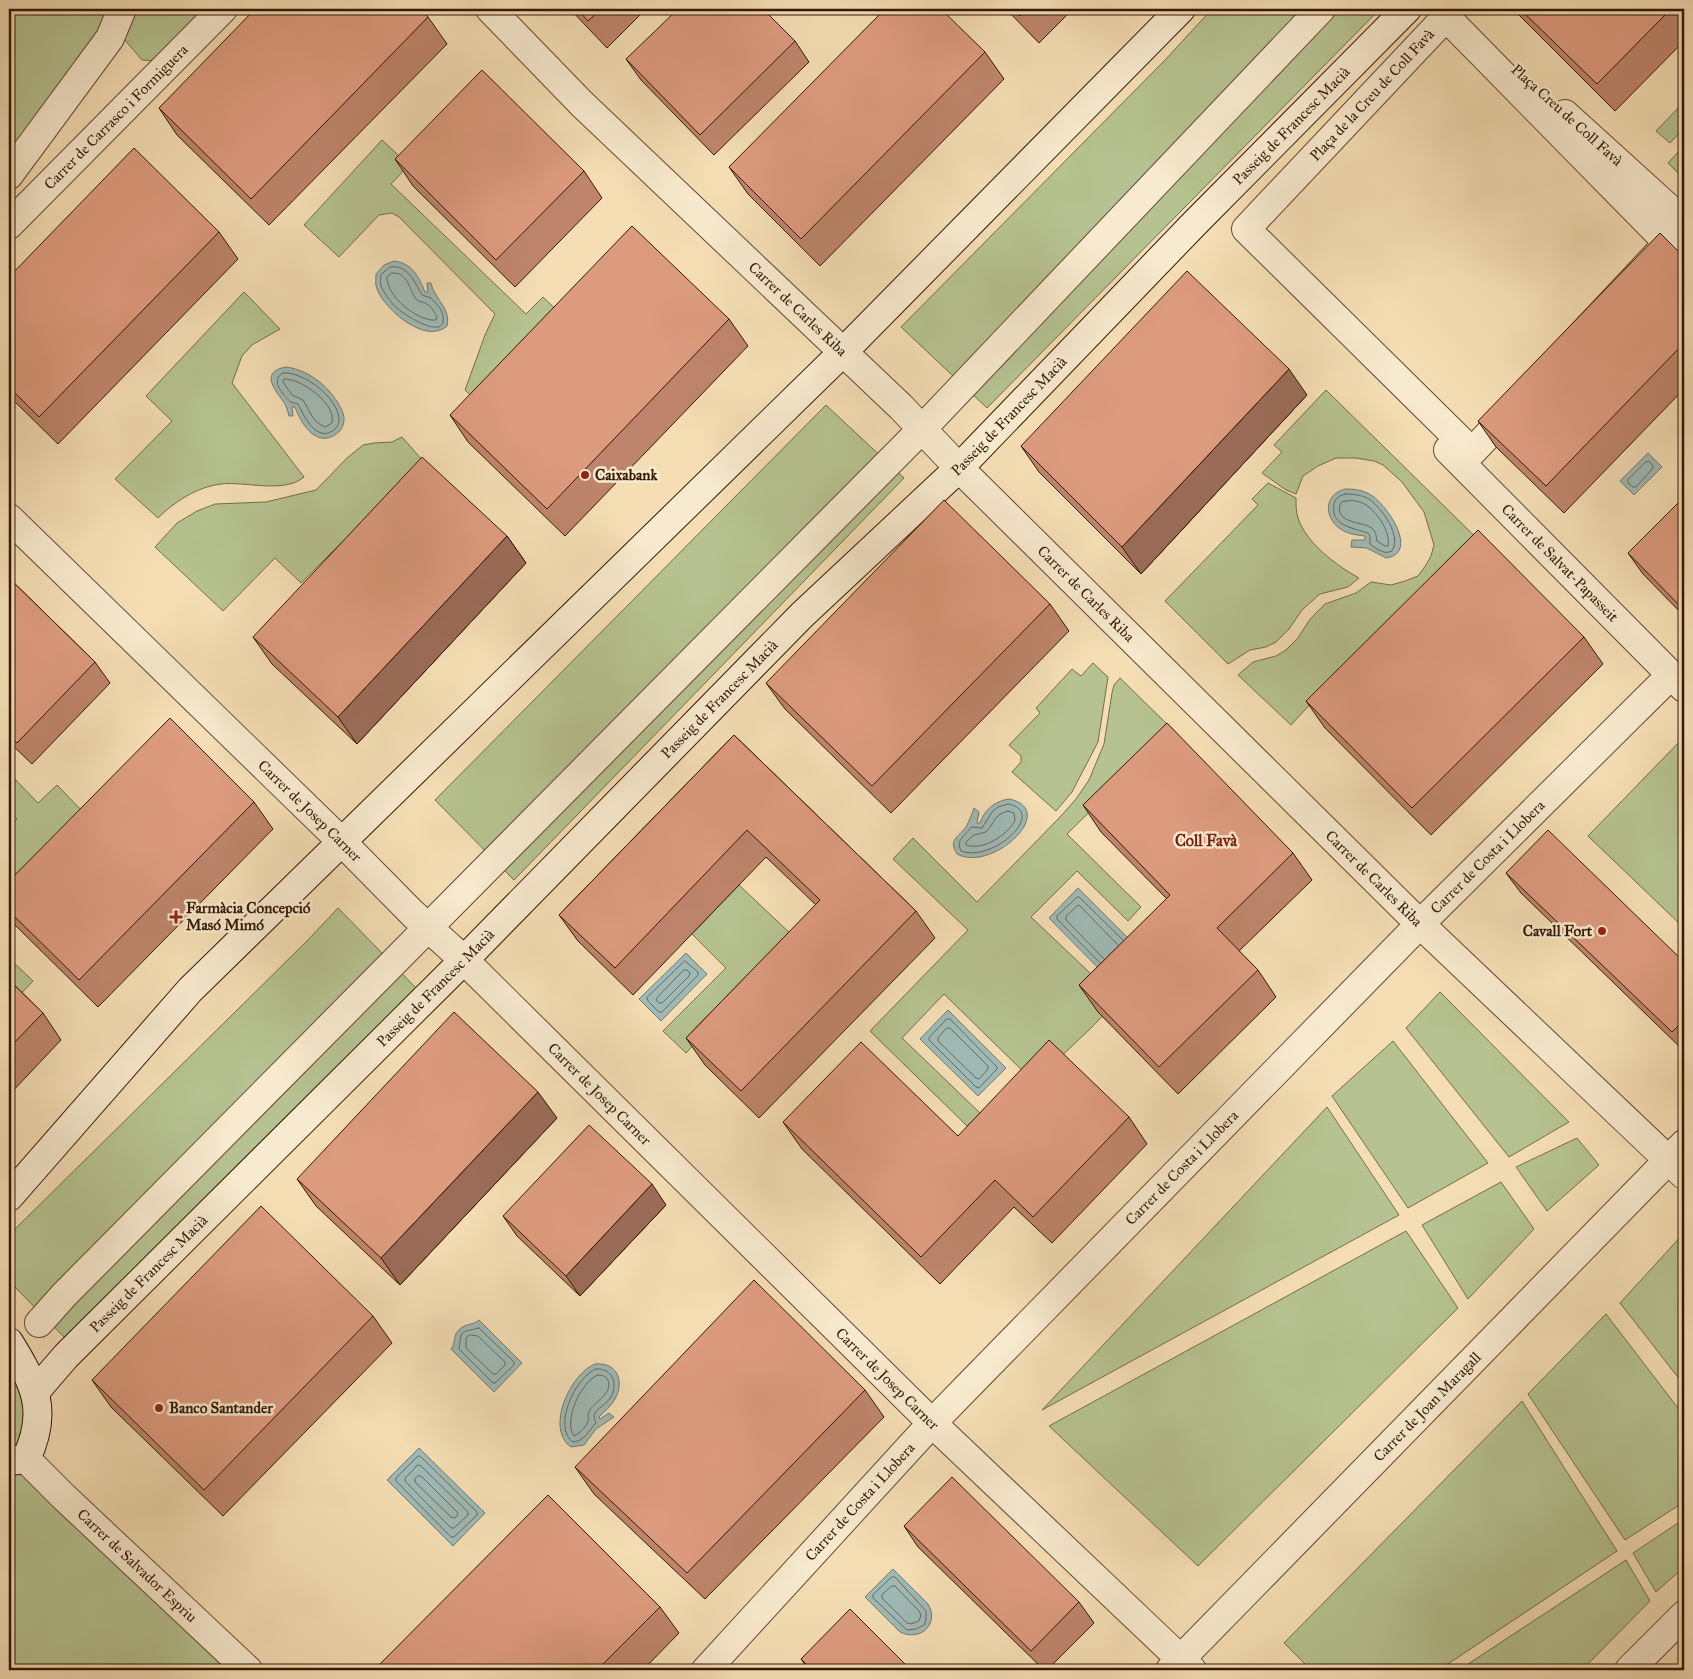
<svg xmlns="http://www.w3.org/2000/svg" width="1693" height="1679" font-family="'IM FELL Great Primer',serif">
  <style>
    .green { fill: #b6c291; stroke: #746d4a }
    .water { fill: #9fbab6; stroke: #74796f }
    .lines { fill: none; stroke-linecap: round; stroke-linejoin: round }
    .shore { stroke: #69695d; stroke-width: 1 }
    .street-casing { stroke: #644a30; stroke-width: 30 }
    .secondary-casing { stroke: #331804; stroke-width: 30 }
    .street { stroke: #f8eace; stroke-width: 28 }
    .secondary { stroke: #f8eace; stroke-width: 28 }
    .wall { fill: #be856c; stroke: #331804 }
    .shaded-wall { fill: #9b6c58; stroke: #331804 }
    .building { fill: #dd9b7e; stroke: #331804 }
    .poi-dot { fill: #8f2418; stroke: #f8eace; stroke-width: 2 }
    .labels { text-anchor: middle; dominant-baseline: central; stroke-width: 5; stroke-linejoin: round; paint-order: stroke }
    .street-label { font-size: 15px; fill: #331804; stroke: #f8eace }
    .poi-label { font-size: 15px; font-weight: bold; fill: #331804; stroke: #f8eace; text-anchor: start }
    .neighbourhood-label { font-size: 16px; font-weight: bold; fill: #7a1f14; stroke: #f8eace }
  </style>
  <rect width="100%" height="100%" fill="#f5deb4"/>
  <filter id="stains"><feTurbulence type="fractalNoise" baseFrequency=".004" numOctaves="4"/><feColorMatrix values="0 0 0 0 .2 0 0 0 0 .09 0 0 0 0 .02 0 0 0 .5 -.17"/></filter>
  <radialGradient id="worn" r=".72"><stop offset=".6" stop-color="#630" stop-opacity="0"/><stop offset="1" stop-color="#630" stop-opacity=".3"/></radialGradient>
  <!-- green -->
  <g class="green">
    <path d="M 9,9 L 223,9 L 164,61 L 142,60 L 124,39 L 122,11 L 9,174 Z"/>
    <path d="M 1212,9 L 1380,9 L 987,408 L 901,327 L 1166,59 Z"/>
    <path d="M 1684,102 L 1684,128 L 1670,143 L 1656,131 Z"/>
    <path d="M 382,140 L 409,165 L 391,184 L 526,314 L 543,297 L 568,321 L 484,409 L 465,390 L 485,335 L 495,314 L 399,217 L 392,213 L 379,215 L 339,257 L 304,225 Z"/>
    <path d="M 1684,146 L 1684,179 L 1668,163 Z"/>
    <path d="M 244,292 L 280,329 L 252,345 L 242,356 L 232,383 L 304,477 C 284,494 245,481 221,484 C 197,487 174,502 158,518 L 115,479 L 172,421 L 146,396 Z"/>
    <path d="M 1326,390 L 1496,557 L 1362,648 L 1291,725 L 1238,675 L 1253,662 L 1276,656 L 1286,650 L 1297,639 L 1311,618 L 1325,604 L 1356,593 L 1371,582 L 1391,585 L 1405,581 L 1418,576 L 1426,565 L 1431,556 L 1434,545 L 1424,512 L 1402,482 L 1383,465 L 1374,461 L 1356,458 L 1336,458 L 1318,466 L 1303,476 L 1296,494 L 1286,490 L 1262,473 L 1282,452 L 1274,445 Z"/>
    <path d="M 826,405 L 904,478 L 514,880 L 435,800 Z"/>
    <path d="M 402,437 L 423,461 L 301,583 L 275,558 L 223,611 L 155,547 L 177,523 L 197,511 L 215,504 L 266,502 L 316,490 L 347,458 L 363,445 L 374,443 L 392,442 Z"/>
    <path d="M 1268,483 L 1296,498 C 1296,505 1296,512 1298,518 C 1306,543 1337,566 1359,578 L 1348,587 L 1320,594 L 1302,610 L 1289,629 L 1276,642 L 1266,647 L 1250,650 L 1228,664 L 1165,601 L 1258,505 L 1252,499 Z"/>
    <path d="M 1093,663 L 1108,677 L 1098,742 L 1072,792 L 1056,811 L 1012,772 L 1021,762 L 1021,756 L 1009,745 L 1040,713 L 1036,708 L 1072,669 L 1081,676 Z"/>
    <path d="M 1120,678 L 1173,730 L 1067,834 L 1141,907 L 1128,921 L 1077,871 L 1031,917 L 1109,991 L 1137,981 L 1090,1029 L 1034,1082 L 944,994 L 902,1038 L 980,1113 L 967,1126 L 870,1031 L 968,930 L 893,859 L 913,838 L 977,902 L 1061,816 L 1076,799 L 1089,780 L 1104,744 L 1112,693 L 1114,685 Z"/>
    <path d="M 1683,738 L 1684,739 L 1684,928 L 1588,836 Z"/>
    <path d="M 9,773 L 38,803 L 57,785 L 84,813 L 9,894 L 9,828 L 17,819 L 9,810 Z"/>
    <path d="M 739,885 L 794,937 L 686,1053 L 663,1031 L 726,968 L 692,934 Z"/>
    <path d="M 338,908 L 419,991 L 67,1340 L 9,1281 L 9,1235 L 307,941 Z"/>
    <path d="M 9,958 L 33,981 L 15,1000 L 9,994 Z"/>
    <path d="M 1440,992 L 1569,1122 L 1509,1157 L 1406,1028 Z"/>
    <path d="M 1393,1041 L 1488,1163 L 1408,1208 L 1332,1096 Z"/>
    <path d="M 1327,1107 L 1399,1215 L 1042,1410 Z"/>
    <path d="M 1577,1138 L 1599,1165 L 1547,1211 L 1516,1167 Z"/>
    <path d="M 1501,1182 L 1534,1229 L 1468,1299 L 1422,1225 Z"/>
    <path d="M 1406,1231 L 1458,1308 L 1198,1566 L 1049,1426 Z"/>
    <path d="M 1684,1233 L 1684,1385 L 1620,1303 Z"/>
    <path d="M 1606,1314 L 1684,1416 L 1684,1502 L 1625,1540 L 1528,1394 Z"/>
    <path d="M 9,1342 L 23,1365 L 26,1459 L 237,1670 L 9,1670 Z"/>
    <path d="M 1522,1401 L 1617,1551 L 1439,1670 L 1311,1670 L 1284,1643 Z"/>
    <path d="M 1684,1519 L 1684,1567 L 1656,1592 L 1633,1553 Z"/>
    <path d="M 1626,1560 L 1650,1601 L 1582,1670 L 1459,1670 Z"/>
  </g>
  <!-- water -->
  <g class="water">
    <path d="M 394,261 C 412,263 419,277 425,292 L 428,292 L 427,283 L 431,283 C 435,300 451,308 447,326 C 426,345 385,310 377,289 C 375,285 376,278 376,274 L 384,265 Z"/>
    <path d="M 286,367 C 308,370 327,385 338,403 C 342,410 346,417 343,425 C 342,430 337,434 333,436 C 314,446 300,421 295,407 L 292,407 L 293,416 L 289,416 C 288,412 287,408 285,404 C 278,393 257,372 286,367 Z"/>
    <path d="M 1648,453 L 1662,467 L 1634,495 L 1620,481 Z"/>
    <path d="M 1345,489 C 1354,489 1363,490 1371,495 C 1387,505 1420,553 1386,558 L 1367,548 L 1351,547 L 1352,540 L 1365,540 L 1365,536 C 1356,535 1347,534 1339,528 C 1324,516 1324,495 1345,489 Z"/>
    <path d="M 1009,799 C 1060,810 992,873 957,854 C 948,839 958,838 966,827 C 969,821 972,814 974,808 L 979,812 L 977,823 L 980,823 C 984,810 995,801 1009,799 Z"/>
    <path d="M 1078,888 L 1137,947 L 1107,977 L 1049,918 Z"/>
    <path d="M 686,953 L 707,974 L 661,1021 L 639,999 Z"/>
    <path d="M 948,1010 L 1006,1068 L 978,1096 L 920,1039 Z"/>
    <path d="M 479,1320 L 522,1363 L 494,1392 L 451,1349 C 456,1343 453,1336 458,1331 C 464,1323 472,1326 479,1320 Z"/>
    <path d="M 595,1364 C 617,1362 625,1381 615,1399 C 611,1406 605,1411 599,1417 L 600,1419 L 609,1413 L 614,1417 L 596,1429 L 584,1445 L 571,1447 C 545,1429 570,1374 595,1364 Z"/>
    <path d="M 419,1448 L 485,1513 L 453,1546 L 387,1480 Z"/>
    <path d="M 893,1569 L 928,1604 C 940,1624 920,1642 900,1632 L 865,1597 Z"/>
  </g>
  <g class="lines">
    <!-- shore -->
    <g class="shore">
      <path d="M 390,267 C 408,264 415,283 422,295 L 431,298 C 435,303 443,309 443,317 C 446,342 403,314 397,308 C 391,303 384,293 381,286 C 380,283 381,278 381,275 Z"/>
      <path d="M 392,273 C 408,272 409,289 416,299 C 420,303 423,301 427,304 C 431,306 435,313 437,317 L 436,320 C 418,322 386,296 387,277 Z"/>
      <path d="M 283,373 C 303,371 339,398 339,420 C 339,424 337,427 334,430 C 316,443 304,416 298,404 C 296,403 293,403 291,402 C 290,402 286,397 285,396 C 279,389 272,379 283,373 Z"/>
      <path d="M 284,379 C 301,378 337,404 332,423 L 325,427 C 312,422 310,411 303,400 L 292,395 L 283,382 Z"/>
      <path d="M 1646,462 L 1649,461 L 1653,466 L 1653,468 L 1636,487 L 1633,487 L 1628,483 L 1628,480 Z"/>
      <path d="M 1345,494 C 1353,494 1362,495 1369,499 C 1382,508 1402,536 1392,551 C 1384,555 1377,549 1370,544 L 1370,536 L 1368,533 C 1354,528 1330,526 1334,505 C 1335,498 1339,496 1345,494 Z"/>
      <path d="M 1346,501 C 1353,500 1360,501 1366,505 C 1377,512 1391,532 1388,546 L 1385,546 L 1377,541 C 1376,536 1376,530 1370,527 C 1362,522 1335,523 1340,505 C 1341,501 1342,502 1346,501 Z"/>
      <path d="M 1009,804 C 1048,813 992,863 961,851 C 955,839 966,836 971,827 L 982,828 L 992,812 L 998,807 Z"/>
      <path d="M 1008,811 L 1014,813 L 1015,820 C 1008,835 983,851 966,845 L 966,842 L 974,835 L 986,832 C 995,823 993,815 1008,811 Z"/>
      <path d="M 1104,959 L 1066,920 L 1066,916 L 1077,906 L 1079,905 L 1118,945"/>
      <path d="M 685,961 L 698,972 L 698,975 L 662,1012 L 659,1012 L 648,1001 L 647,998 Z"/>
      <path d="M 1100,963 L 1057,919 L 1057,916 L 1077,897 L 1079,897 L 1123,940"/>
      <path d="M 684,970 L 687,970 L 690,973 L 689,976 L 662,1003 L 659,1003 L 656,1000 L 657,998 Z"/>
      <path d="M 947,1019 L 950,1019 L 997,1067 L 997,1069 L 979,1088 L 976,1087 L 929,1040 L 929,1038 Z"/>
      <path d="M 947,1028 L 950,1028 L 988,1066 L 988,1069 L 979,1079 L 976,1078 L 938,1041 L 938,1038 Z"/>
      <path d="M 479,1328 L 514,1362 L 514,1365 L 495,1383 L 493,1383 L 459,1349 C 462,1329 459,1333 479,1328 Z"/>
      <path d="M 470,1335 L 478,1336 L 505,1362 L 505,1365 L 496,1374 L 493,1374 L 466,1348 L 466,1338 Z"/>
      <path d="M 596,1369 C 613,1368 618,1384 611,1397 C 607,1404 596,1409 594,1415 C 594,1417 595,1422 596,1423 C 588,1431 585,1441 573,1442 C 552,1428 575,1377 596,1369 Z"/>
      <path d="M 598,1375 C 602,1375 606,1376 608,1380 C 613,1394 595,1401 590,1410 C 587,1414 589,1418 588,1422 C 586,1427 579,1434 574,1436 C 563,1421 581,1381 598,1375 Z"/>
      <path d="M 420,1456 L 477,1512 L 477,1515 L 454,1537 L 451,1537 L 396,1481 L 396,1478 L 417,1457 Z"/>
      <path d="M 418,1465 L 421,1466 L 468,1512 L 468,1515 L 454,1528 L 451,1528 L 405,1481 L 405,1479 Z"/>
      <path d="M 418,1476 L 421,1476 L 457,1512 L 458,1514 L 455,1518 L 451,1517 L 415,1482 L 415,1479 Z"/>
      <path d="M 892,1577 L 895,1577 L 926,1611 L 926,1620 L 924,1625 L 916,1629 L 907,1630 L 873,1598 L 873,1595 Z"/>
      <path d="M 892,1586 L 895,1586 L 919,1611 L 921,1615 L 919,1621 L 911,1624 L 907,1623 L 882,1598 L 882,1595 Z"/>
    </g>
    <!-- street casing -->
    <g class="street-casing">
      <g id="street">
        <path id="s1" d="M 490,9 L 582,104 L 901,407 L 959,468 L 1420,924 L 1684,1175"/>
        <path d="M 1446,17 L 1668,243 L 1472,452 L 1246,229 Z"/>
        <path d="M 1565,114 L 1684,222"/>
        <path d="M 9,175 L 110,38 L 122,9"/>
        <path id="s2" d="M 9,225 L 223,9"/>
        <path id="s3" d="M 1448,450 L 1684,688"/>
        <path id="s4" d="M 9,518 L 341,841 L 413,914 L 464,960 L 932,1423 L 1192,1670"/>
        <path d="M 39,1323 L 64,1295 L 922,429 L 1321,9"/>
        <path id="s5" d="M 26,1459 L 64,1497 L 248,1670"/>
        <path id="s6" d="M 706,1670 L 932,1423 L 1420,924 L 1671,675"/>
        <path id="s7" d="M 1170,1670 L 1684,1144"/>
        <path d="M 1629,1670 L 1684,1615"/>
      </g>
    </g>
    <!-- secondary casing -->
    <g class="secondary-casing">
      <g id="secondary">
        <path d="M 9,1197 L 190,990 L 843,352 L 1181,9"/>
        <path d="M 9,1342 C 35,1384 49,1411 26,1459 L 9,1461"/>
        <path id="s8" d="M 35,1392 L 66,1356 L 464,960 L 802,615 L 959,468 L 1194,224 L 1407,9"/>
      </g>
    </g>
    <!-- street -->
    <use href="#street" class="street"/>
    <!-- secondary -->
    <use href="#secondary" class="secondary"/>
  </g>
  <!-- wall -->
  <g class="wall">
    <path d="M 570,9 L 646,9 L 607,48 Z"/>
    <path d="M 1006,9 L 1073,9 L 1039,43 Z"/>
    <path d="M 1513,9 L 1684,9 L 1684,41 L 1615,111 Z"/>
    <path d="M 428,17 L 447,44 L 269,225 L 177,135 L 159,108 Z"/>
    <path d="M 795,41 L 809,62 L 714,155 L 641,80 L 626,59 Z"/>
    <path d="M 985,52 L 1004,79 L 820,266 L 748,194 L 729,167 Z"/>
    <path d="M 395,159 L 584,171 L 602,198 L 515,287 L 413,186 Z"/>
    <path d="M 219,232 L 238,259 L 58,444 L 9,396 L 9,277 Z"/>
    <path d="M 1684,257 L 1684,389 L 1564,513 L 1496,447 L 1478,421 Z"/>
    <path d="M 729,319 L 748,346 L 565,536 L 468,442 L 450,415 Z"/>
    <path d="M 1307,395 L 1141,574 L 1039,472 L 1021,446 Z"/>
    <path d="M 1684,497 L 1684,616 L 1643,574 L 1628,553 Z"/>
    <path d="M 507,536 L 526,563 L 357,744 L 272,664 L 253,637 Z"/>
    <path d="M 9,578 L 95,662 L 110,683 L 32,764 L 9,742 Z"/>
    <path d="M 1050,604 L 1069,631 L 891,813 L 785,709 L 766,683 Z"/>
    <path d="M 1584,637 L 1603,664 L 1431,835 L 1325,728 L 1306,701 Z"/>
    <path d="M 734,735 L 916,911 L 935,938 L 759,1118 L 705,1065 L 686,1038 L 816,905 L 766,857 L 633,995 L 578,941 L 559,915 Z"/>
    <path d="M 254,802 L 273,829 L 98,1007 L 13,923 L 9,918 L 9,911 Z"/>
    <path d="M 1083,805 L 1293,853 L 1312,880 L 1239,951 L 1258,970 L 1276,997 L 1178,1094 L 1098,1012 L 1079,985 L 1167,899 L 1101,832 Z"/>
    <path d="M 1506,873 L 1684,962 L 1684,1051 L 1521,893 Z"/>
    <path d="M 9,980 L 43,1013 L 61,1040 L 9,1095 Z"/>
    <path d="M 1129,1117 L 1147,1144 L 1052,1243 L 1014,1207 L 940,1284 L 802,1149 L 783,1122 L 958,1136 Z"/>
    <path d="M 557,1118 L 400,1285 L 316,1206 L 297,1179 Z"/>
    <path d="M 666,1205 L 580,1296 L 517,1236 L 503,1216 Z"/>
    <path d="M 373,1316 L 392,1343 L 223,1516 L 111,1407 L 92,1380 Z"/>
    <path d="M 865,1390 L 884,1417 L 705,1599 L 594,1494 L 575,1467 Z"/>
    <path d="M 904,1526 L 1079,1602 L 1094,1623 L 1047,1670 L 1044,1670 L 918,1547 Z"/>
    <path d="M 660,1607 L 679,1633 L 643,1670 L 379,1670 L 377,1667 Z"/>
    <path d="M 801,1659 L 911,1670 L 809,1670 Z"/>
  </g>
  <!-- shaded-wall -->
  <g class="shaded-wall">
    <path d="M 1289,369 L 1307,395 L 1141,574 L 1122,547 Z"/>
    <path d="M 507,536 L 526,563 L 357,744 L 338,717 Z"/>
    <path d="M 538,1092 L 557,1118 L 400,1285 L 381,1258 Z"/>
    <path d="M 652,1184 L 666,1205 L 580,1296 L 566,1276 Z"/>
  </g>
  <!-- building -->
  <g class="building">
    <path d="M 255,9 L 420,9 L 428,17 L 251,199 L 159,108 Z"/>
    <path d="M 577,9 L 601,9 L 588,21 Z"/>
    <path d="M 678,9 L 763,9 L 795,41 L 700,135 L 626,59 Z"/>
    <path d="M 885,9 L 941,9 L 985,52 L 801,239 L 729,167 Z"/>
    <path d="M 1013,9 L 1027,9 L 1020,16 Z"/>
    <path d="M 1520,9 L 1671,9 L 1597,84 Z"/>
    <path d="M 482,70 L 584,171 L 496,260 L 395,159 Z"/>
    <path d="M 134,148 L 219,232 L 39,417 L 9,387 L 9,277 Z"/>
    <path d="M 632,226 L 729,319 L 547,509 L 450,415 Z"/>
    <path d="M 1660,233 L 1684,257 L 1684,343 L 1546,486 L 1478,421 Z"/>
    <path d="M 1187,271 L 1289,369 L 1122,547 L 1021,446 Z"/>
    <path d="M 422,457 L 507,536 L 338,717 L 253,637 Z"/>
    <path d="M 1684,497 L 1684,610 L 1628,553 Z"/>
    <path d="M 944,500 L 1050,604 L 872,786 L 766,683 Z"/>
    <path d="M 1478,530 L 1584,637 L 1412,808 L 1306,701 Z"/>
    <path d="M 9,578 L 95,662 L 17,743 L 9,735 Z"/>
    <path d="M 170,718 L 254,802 L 79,980 L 9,911 L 9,881 Z"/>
    <path d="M 1167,723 L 1293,853 L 1217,928 L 1258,970 L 1159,1067 L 1079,985 L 1170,895 L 1083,805 Z"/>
    <path d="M 734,735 L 916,911 L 741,1091 L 686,1038 L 820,900 L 747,830 L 615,968 L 559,915 Z"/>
    <path d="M 1548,830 L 1684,962 L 1684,1020 L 1672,1032 L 1506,873 Z"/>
    <path d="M 9,980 L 43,1013 L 9,1048 Z"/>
    <path d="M 454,1012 L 538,1092 L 381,1258 L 297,1179 Z"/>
    <path d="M 1049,1040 L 1129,1117 L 1033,1217 L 995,1180 L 921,1257 L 783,1122 L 861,1042 L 958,1136 Z"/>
    <path d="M 589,1125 L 652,1184 L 566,1276 L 503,1216 Z"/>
    <path d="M 261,1206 L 373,1316 L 204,1490 L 92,1380 Z"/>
    <path d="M 754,1280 L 865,1390 L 687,1573 L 575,1467 Z"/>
    <path d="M 952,1477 L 1079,1602 L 1031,1651 L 904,1526 Z"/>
    <path d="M 548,1495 L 660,1607 L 597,1670 L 380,1670 L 377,1667 Z"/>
    <path d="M 850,1609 L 911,1670 L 812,1670 L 801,1659 Z"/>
  </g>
  <!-- markers -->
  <g class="poi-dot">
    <circle cx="585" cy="475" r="5"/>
    <path d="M173.5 909.5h5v5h5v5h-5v5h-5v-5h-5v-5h5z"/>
    <circle cx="1602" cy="931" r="5"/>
    <circle cx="159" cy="1408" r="5"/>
  </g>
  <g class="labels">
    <!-- street labels -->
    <g class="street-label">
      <text transform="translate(1372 95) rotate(-47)">Plaça de la Creu de Coll Favà</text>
      <text transform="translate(1567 115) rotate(42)">Plaça Creu de Coll Favà</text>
      <text stroke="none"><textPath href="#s2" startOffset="152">Carrer de Carrasco i Formiguera</textPath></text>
      <text stroke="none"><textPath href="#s8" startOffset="1784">Passeig de Francesc Macià</textPath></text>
      <text stroke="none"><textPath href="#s1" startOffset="430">Carrer de Carles Riba</textPath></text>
      <text stroke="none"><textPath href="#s8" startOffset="1379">Passeig de Francesc Macià</textPath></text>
      <text stroke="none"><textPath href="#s3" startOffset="159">Carrer de Salvat-Papasseit</textPath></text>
      <text stroke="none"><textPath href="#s1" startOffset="835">Carrer de Carles Riba</textPath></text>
      <text stroke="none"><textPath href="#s8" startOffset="974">Passeig de Francesc Macià</textPath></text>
      <text stroke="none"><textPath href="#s4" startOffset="420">Carrer de Josep Carner</textPath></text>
      <text stroke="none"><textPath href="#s6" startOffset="1128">Carrer de Costa i Llobera</textPath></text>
      <text stroke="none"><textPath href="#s1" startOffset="1240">Carrer de Carles Riba</textPath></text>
      <text stroke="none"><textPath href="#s8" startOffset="569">Passeig de Francesc Macià</textPath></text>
      <text stroke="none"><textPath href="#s4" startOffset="825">Carrer de Josep Carner</textPath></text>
      <text stroke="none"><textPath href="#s6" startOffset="692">Carrer de Costa i Llobera</textPath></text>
      <text stroke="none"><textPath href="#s8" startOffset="164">Passeig de Francesc Macià</textPath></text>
      <text stroke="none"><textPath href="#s4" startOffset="1230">Carrer de Josep Carner</textPath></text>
      <text stroke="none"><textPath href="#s7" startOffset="368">Carrer de Joan Maragall</textPath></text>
      <text stroke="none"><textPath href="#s6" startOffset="228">Carrer de Costa i Llobera</textPath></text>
      <text stroke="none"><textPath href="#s5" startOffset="154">Carrer de Salvador Espriu</textPath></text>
    </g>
    <!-- poi labels -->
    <g class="poi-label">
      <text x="595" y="475">Caixabank</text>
      <text x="186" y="908">Farmàcia Concepció<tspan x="186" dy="17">Masó Mimó</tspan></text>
      <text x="1592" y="931" text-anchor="end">Cavall Fort</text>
      <text x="169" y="1408">Banco Santander</text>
    </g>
    <!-- neighbourhood labels -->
    <g class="neighbourhood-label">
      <text x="1206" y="840">Coll Favà</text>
    </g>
  </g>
  <!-- margin -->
  <rect width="1693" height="1679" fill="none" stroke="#f5deb4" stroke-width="30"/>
  <rect x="10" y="10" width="1673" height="1659" fill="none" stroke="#331804" stroke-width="2.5"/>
  <rect x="15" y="15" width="1663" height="1649" fill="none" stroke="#331804"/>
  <rect width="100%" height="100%" filter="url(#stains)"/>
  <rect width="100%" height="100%" fill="url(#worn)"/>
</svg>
